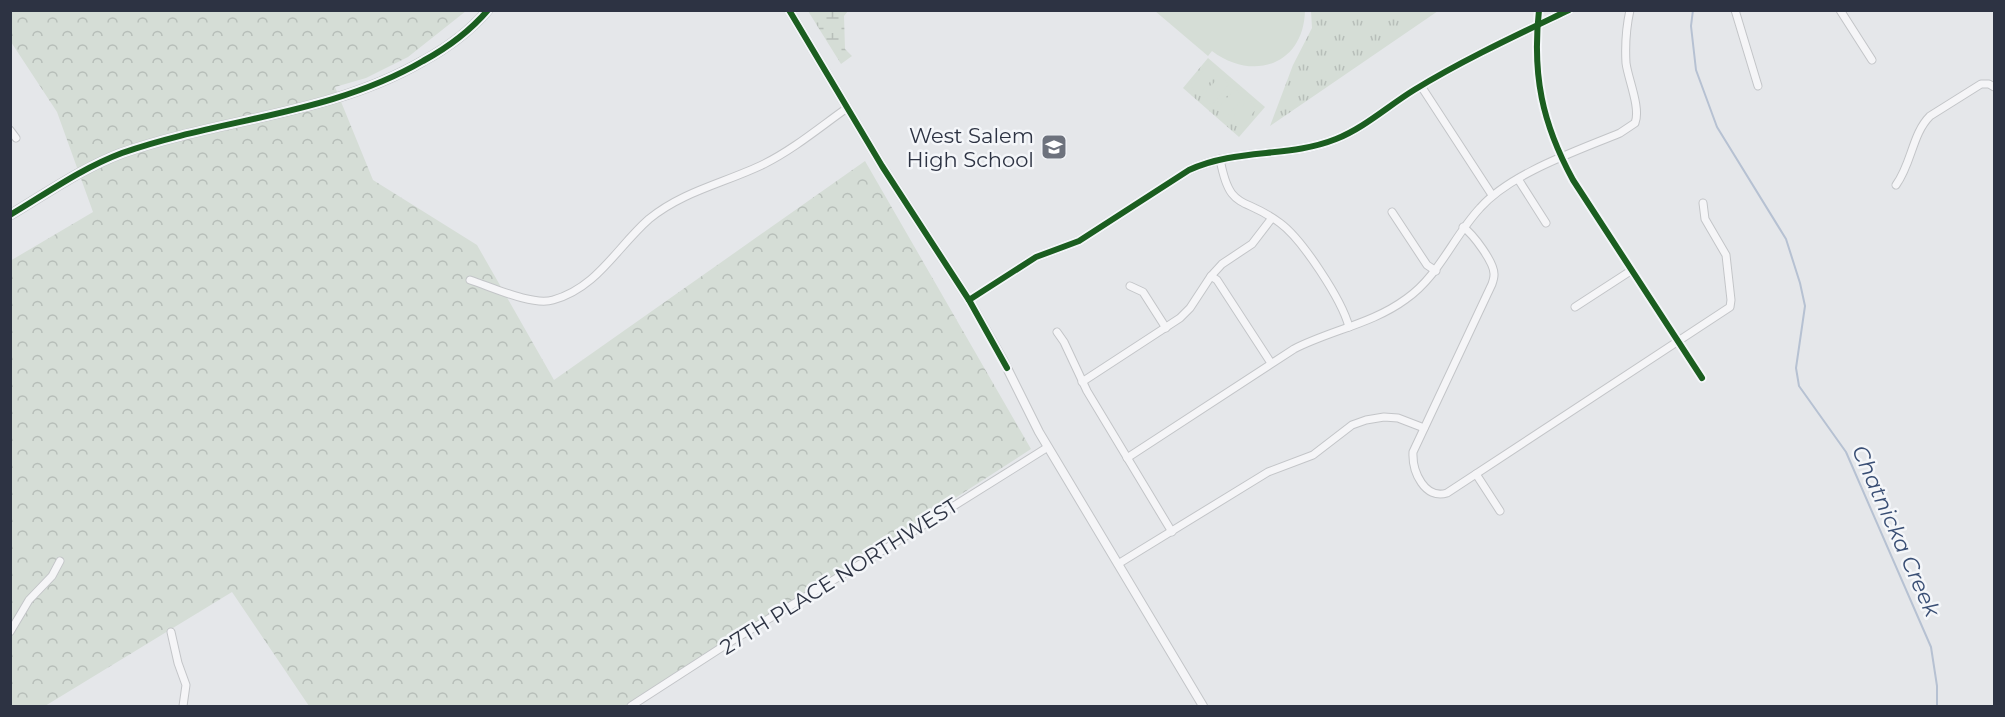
<svg xmlns="http://www.w3.org/2000/svg" width="2005" height="717" font-family="Montserrat,sans-serif">
  <style>
    .forest { fill: url(#forest-crowns) }
    .wetland { fill: url(#wetland-marsh) }
    .park { fill: url(#park-tufts) }
    .pitch { fill: #d5ddd6 }
    .lines { fill: none; stroke-linecap: round; stroke-linejoin: round }
    .stream { stroke: #b6c1d2; stroke-width: 2 }
    .minor-casing { stroke: #c3c5c8; stroke-width: 9 }
    .tertiary-casing { stroke: #c3c5c8; stroke-width: 10 }
    .secondary-casing { stroke: #c3c5c8; stroke-width: 11 }
    .minor { stroke: #f5f5f7; stroke-width: 7 }
    .tertiary { stroke: #f5f5f7; stroke-width: 8 }
    .secondary { stroke: #f8f8f8; stroke-width: 9 }
    .cycleway-casing { stroke: #f4f6f9; stroke-width: 10 }
    .cycleway { stroke: #1b5e20; stroke-width: 6 }
    .labels { text-anchor: middle; dominant-baseline: central; stroke-width: 5; stroke-linejoin: round; paint-order: stroke }
    .poi-label { font-size: 21px; fill: #2d3343; stroke: #f4f6f9; text-anchor: end }
    .street-label { font-size: 21px; fill: #2d3343; stroke: #f4f6f9 }
    .water-label { font-size: 22px; font-style: italic; fill: #394e74; stroke: #f4f6f9 }
  </style>
  <defs>
    <pattern id="forest-crowns" width="20" height="18" patternUnits="userSpaceOnUse" patternTransform="scale(1.5)"><rect width="20" height="18" fill="#d5ddd6"/><path d="M2 6a3 3 0 1 1 6 0M12 15a3 3 0 1 1 6 0" fill="none" stroke="#b7beb9"/></pattern>
    <pattern id="wetland-marsh" width="20" height="14" patternUnits="userSpaceOnUse" patternTransform="scale(1.5)"><rect width="20" height="14" fill="#d5ddd6"/><path d="M1 5h8M5 5V1M11 12h8M15 12V8" fill="none" stroke="#b7beb9"/></pattern>
    <pattern id="park-tufts" width="24" height="20" patternUnits="userSpaceOnUse" patternTransform="scale(1.5)"><rect width="24" height="20" fill="#d5ddd6"/><path d="M3 7l-1-3M5 7V3M7 7l1-3M15 17l-1-3M17 17v-4M19 17l1-3" fill="none" stroke="#b7beb9"/></pattern>
  </defs>
  <rect width="100%" height="100%" fill="#e5e7ea"/>
  <!-- forest -->
  <path class="forest" d="M 11,11 L 466,11 L 408,57 L 366,78 L 335,87 L 373,180 L 477,245 L 554,380 L 865,161 L 1031,449 L 633,706 L 309,706 L 232,592 L 45,706 L 11,706 L 10,261 L 93,212 L 57,112 L 11,42 Z"/>
  <!-- wetland -->
  <path class="wetland" d="M 808,11 L 848,11 L 844,16 L 845,49 L 852,56 L 841,64 Z"/>
  <!-- park -->
  <g class="park">
    <path d="M 1311,11 L 1311,10 L 1438,11 L 1270,126 L 1293,65 L 1312,28 Z"/>
    <path d="M 1208,58 L 1265,107 L 1239,137 L 1183,88 Z"/>
  </g>
  <!-- pitch -->
  <g class="pitch">
    <path d="M 1305,10 C 1304,65 1253,82 1212,51 L 1208,56 L 1155,11 Z"/>
    <path d="M 1207,66 L 1217,74 L 1199,94 L 1190,86 Z"/>
    <path d="M 1220,76 L 1229,84 L 1212,105 L 1202,96 Z"/>
    <path d="M 1235,89 L 1244,97 L 1227,117 L 1217,109 Z"/>
    <path d="M 1248,100 L 1257,108 L 1240,128 L 1230,120 Z"/>
  </g>
  <g class="lines">
    <!-- stream -->
    <path class="stream" d="M 1693,10 L 1691,26 L 1696,70 L 1717,127 L 1786,239 L 1800,283 L 1805,306 L 1796,368 L 1799,386 L 1846,452 L 1931,647 L 1937,686 L 1937,706"/>
    <!-- minor casing -->
    <g class="minor-casing">
      <g id="minor">
        <path d="M 1539,10 C 1532,75 1542,123 1573,180 L 1702,378"/>
        <path d="M 1735,10 L 1758,86"/>
        <path d="M 1840,10 L 1872,60"/>
        <path d="M 1421,86 L 1492,195"/>
        <path d="M 10,130 L 16,138"/>
        <path d="M 1220,159 C 1230,213 1243,195 1280,223 C 1302,239 1342,300 1349,327"/>
        <path d="M 1518,179 L 1546,223"/>
        <path d="M 1896,185 C 1912,163 1912,134 1930,116 L 1981,84 L 1989,84 L 1994,87"/>
        <path d="M 1392,212 L 1427,265 L 1436,271"/>
        <path d="M 1463,227 C 1473,234 1495,263 1494,275 C 1494,278 1493,281 1492,284 L 1413,452 C 1412,472 1425,500 1447,493 L 1730,307 L 1731,300 L 1726,255 L 1705,219 L 1703,203"/>
        <path d="M 1211,276 L 1217,280 L 1271,363"/>
        <path d="M 470,280 C 492,287 532,306 553,300 C 597,288 617,247 649,219 C 683,191 725,183 764,164 C 794,149 820,127 847,108"/>
        <path d="M 1130,286 L 1143,292 L 1166,328"/>
        <path d="M 1575,307 L 1632,270"/>
        <path d="M 1057,332 L 1064,342 L 1087,391 L 1172,532"/>
        <path d="M 1082,382 L 1180,318 L 1190,308 L 1211,276 L 1222,264 L 1252,244 L 1272,218"/>
        <path d="M 1127,458 L 1294,349 C 1331,330 1372,324 1406,299 C 1439,276 1453,237 1480,208 C 1511,173 1577,151 1620,133 L 1635,123 C 1641,108 1628,79 1626,63 C 1625,45 1626,28 1630,10"/>
        <path d="M 1476,474 L 1500,511"/>
        <path d="M 1118,564 L 1268,472 L 1313,455 L 1352,425 L 1366,420 L 1384,417 L 1398,418 L 1424,428"/>
        <path d="M 10,632 L 29,600 L 52,576 L 60,561"/>
        <path d="M 171,632 L 178,663 L 186,685 L 183,706"/>
        <path d="M 631,706 L 730,642 L 877,554 L 1048,447"/>
      </g>
    </g>
    <!-- tertiary casing -->
    <g class="tertiary-casing">
      <g id="tertiary">
        <path d="M 789,10 L 882,166 L 969,300 L 1003,360 L 1039,432 L 1203,706"/>
        <path d="M 969,300 L 1036,257 L 1079,241 L 1189,170 C 1236,148 1289,158 1336,139 C 1364,128 1388,106 1414,90 C 1463,60 1517,35 1569,10"/>
      </g>
    </g>
    <!-- secondary casing -->
    <g class="secondary-casing">
      <path id="secondary" d="M 10,215 C 47,193 82,168 122,153 C 222,118 330,115 423,61 C 447,48 470,31 488,10"/>
    </g>
    <!-- minor -->
    <use href="#minor" class="minor"/>
    <!-- tertiary -->
    <use href="#tertiary" class="tertiary"/>
    <!-- secondary -->
    <use href="#secondary" class="secondary"/>
    <!-- cycleway casing -->
    <g class="cycleway-casing">
      <g id="cycleway">
        <path d="M 789,10 L 882,166 L 969,300 L 1007,368"/>
        <path d="M 1539,10 C 1532,75 1542,123 1573,180 L 1702,378"/>
        <path d="M 10,215 C 47,193 82,168 122,153 C 222,118 330,115 423,61 C 447,48 470,31 488,10"/>
        <path d="M 969,300 L 1036,257 L 1079,241 L 1189,170 C 1236,148 1289,158 1336,139 C 1364,128 1388,106 1414,90 C 1463,60 1517,35 1569,10"/>
      </g>
    </g>
    <!-- cycleway -->
    <use href="#cycleway" class="cycleway"/>
  </g>
  <!-- icons -->
  <defs>
    <g id="school-square" transform="scale(1.35)"><rect x="-9" y="-9" width="18" height="18" rx="4" fill="#6d727d" stroke="#f4f6f9"/><path d="M0-5L7-2L0 1L-7-2ZM-4 1L0 2.5L4 1V4Q0 6-4 4Z" fill="#fff"/></g>
  </defs>
  <g fill-rule="evenodd">
    <use href="#school-square" x="1054" y="147"/>
  </g>
  <g class="labels">
    <!-- poi labels -->
    <g class="poi-label">
      <text x="1034" y="135">West Salem<tspan x="1034" dy="24">High School</tspan></text>
    </g>
    <!-- street labels -->
    <g class="street-label">
      <text transform="translate(839 576) rotate(-32)">27TH PLACE NORTHWEST</text>
    </g>
    <!-- water labels -->
    <g class="water-label">
      <text transform="translate(1896 531) rotate(66)">Chatnicka Creek</text>
    </g>
  </g>
  <!-- border -->
  <rect width="2005" height="717" fill="none" stroke="#2d3343" stroke-width="24"/>
</svg>
